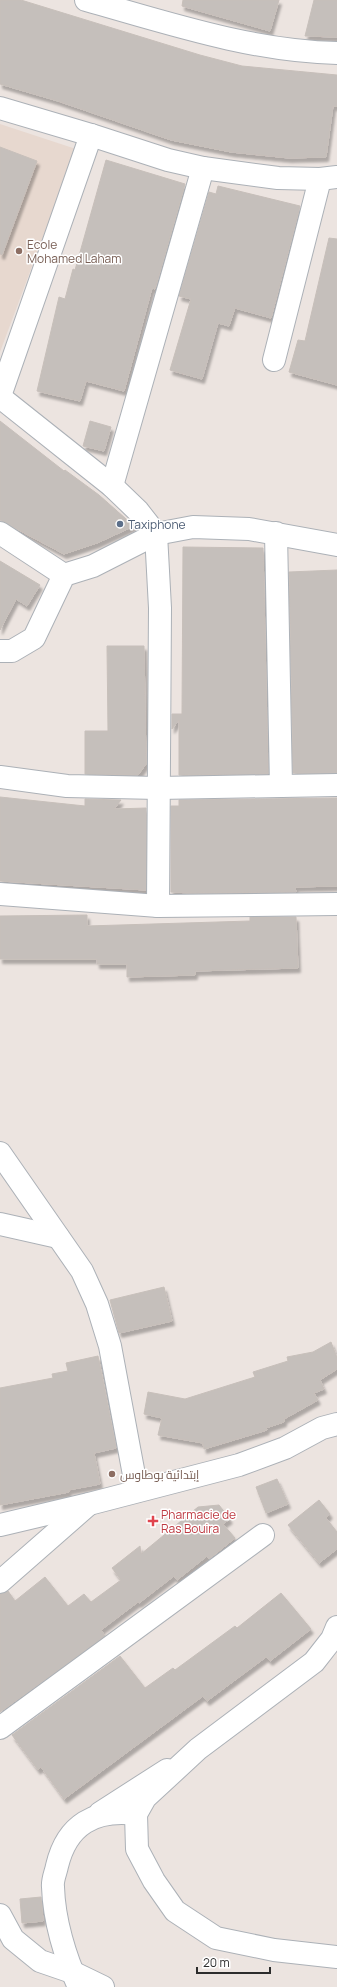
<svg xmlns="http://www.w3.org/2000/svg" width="337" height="1987" font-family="Manrope,Cairo,sans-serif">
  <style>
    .education { fill: #e7d8cf }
    .building { fill: #c5bfbb; stroke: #c7bfba; filter: url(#shadow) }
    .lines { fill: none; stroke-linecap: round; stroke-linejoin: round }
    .minor-casing { stroke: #acb1b7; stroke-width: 24 }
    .tertiary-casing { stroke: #acb1b7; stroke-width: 24 }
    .minor { stroke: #fff; stroke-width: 22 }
    .tertiary { stroke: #fff; stroke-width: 22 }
    .education-dot { fill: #8d6e63; stroke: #fff; stroke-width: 1.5 }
    .service-dot { fill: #5c6f8a; stroke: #fff; stroke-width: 1.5 }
    .health-dot { fill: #e0444e; stroke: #fff; stroke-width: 1.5 }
    .labels { text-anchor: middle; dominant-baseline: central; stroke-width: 3; stroke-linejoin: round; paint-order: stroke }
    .education-label { font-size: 12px; fill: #785e54; stroke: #fff; text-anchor: start }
    .service-label { font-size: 12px; fill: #4e5e75; stroke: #fff; text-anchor: start }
    .health-label { font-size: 12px; fill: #be3a42; stroke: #fff; text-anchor: start }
  </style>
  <defs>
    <filter id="shadow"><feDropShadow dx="2.5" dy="4.5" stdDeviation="1" flood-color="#0004"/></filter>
  </defs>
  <rect width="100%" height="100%" fill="#ece4e0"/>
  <!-- education -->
  <path class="education" d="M 0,124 L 76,149 L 0,352 Z"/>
  <!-- building -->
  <g class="building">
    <path d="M 0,0 L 21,0 L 200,55 L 242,66 L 337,75 L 337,106 L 333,106 L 326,157 L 289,158 L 231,152 L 171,140 L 58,101 L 0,84 Z"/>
    <path d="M 183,0 L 279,0 L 270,31 L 182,6 Z"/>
    <path d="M 314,0 L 337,0 L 337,37 L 305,36 Z"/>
    <path d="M 0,147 L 37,161 L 2,255 L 0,254 Z"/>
    <path d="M 106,160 L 185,184 L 155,289 L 152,288 L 124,391 L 86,381 L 80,401 L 37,391 L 59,297 L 65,299 L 73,269 L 75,270 Z"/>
    <path d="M 218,186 L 300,206 L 271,318 L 235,308 L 229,326 L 218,323 L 202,379 L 170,370 L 191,299 L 179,296 L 209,192 L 216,194 Z"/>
    <path d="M 329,238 L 337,239 L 337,385 L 289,372 L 298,340 L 305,341 Z"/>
    <path d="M 0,421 L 64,471 L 65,470 L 99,495 L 134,526 L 97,543 L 64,554 L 0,520 Z"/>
    <path d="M 90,421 L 111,427 L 104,451 L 83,446 Z"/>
    <path d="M 183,547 L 263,548 L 268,774 L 179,775 L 179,720 L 172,729 L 172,714 L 182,714 Z"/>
    <path d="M 0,561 L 40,585 L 27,606 L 16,599 L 0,630 Z"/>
    <path d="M 337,570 L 337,773 L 293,773 L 289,572 Z"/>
    <path d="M 107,646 L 144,646 L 146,764 L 138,775 L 85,774 L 85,731 L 108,731 Z"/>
    <path d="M 0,797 L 85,806 L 85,799 L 121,800 L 114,809 L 146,808 L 146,890 L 0,881 Z"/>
    <path d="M 337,798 L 337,886 L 295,887 L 296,892 L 192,893 L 171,892 L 171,806 L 179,806 L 179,800 Z"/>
    <path d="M 87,915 L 87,926 L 250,921 L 250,917 L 296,917 L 298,968 L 195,971 L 195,975 L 127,977 L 127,964 L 97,964 L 97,959 L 0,959 L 0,916 Z"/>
    <path d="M 164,1287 L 172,1321 L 119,1333 L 110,1300 Z"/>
    <path d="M 331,1342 L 337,1358 L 337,1369 L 320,1380 L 324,1389 L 314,1393 L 318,1400 L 284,1419 L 284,1422 L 266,1428 L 267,1430 L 204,1449 L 203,1443 L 158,1435 L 162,1418 L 144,1414 L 148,1392 L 185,1399 L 255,1377 L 253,1372 L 288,1361 L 287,1357 L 313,1352 Z"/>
    <path d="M 98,1356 L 116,1448 L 94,1453 L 100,1484 L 68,1490 L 69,1492 L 0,1505 L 0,1388 L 53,1378 L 52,1374 L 68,1371 L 66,1363 Z"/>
    <path d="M 277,1479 L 288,1504 L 266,1513 L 256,1487 Z"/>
    <path d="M 319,1500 L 330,1514 L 326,1518 L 337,1532 L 337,1549 L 319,1563 L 288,1525 Z"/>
    <path d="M 219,1505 L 230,1519 L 223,1524 L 235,1538 L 209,1559 L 207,1556 L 177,1580 L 174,1576 L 139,1603 L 138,1602 L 101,1630 L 105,1636 L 0,1712 L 0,1594 L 8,1591 L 15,1601 L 45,1577 L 68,1606 L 84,1594 L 91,1602 L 121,1580 L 112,1568 L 140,1546 L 141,1554 L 198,1507 Z"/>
    <path d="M 281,1593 L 311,1629 L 270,1661 L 266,1657 L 207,1701 L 203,1696 L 64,1799 L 41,1767 L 38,1770 L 12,1735 L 120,1656 L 145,1688 L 173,1668 L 175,1670 L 235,1626 L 237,1628 Z"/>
    <path d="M 41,1897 L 43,1921 L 22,1923 L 20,1899 Z"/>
  </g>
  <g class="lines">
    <!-- minor casing -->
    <g class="minor-casing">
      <g id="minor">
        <path d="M 86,0 C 168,23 251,51 337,53"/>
        <path d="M 0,108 L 91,135 L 168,160 L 203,168 L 278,178 L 320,179 L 337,177"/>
        <path d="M 274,360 L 320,179"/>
        <path d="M 0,396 L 91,135"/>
        <path d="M 0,397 L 112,486 L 138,511 L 156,534 L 160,608 L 158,906"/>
        <path d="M 112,486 L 203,168"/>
        <path d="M 0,533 L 64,575"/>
        <path d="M 276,533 L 281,786"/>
        <path d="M 0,651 L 12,651 L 34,638 L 64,575 L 93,566 L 156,534 L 193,527 L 249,529 L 337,545"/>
        <path d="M 0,777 L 67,786 L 158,788 L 337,785"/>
        <path d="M 0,894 L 158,906 L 337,904"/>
        <path d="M 0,1153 L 82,1271 L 97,1304 L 110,1346 L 137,1491"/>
        <path d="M 0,1224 L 58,1237"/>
        <path d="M 0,1582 L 89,1504"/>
        <path d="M 0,1728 L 263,1535"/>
        <path d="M 100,1813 L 167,1770"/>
        <path d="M 0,1915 L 13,1939 L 40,1961 L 72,1972 L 103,1987"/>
        <path d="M 79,1987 C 65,1957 54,1920 53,1887 C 52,1880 56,1872 57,1866 C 67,1824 95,1809 136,1814"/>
      </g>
    </g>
    <!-- tertiary casing -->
    <g class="tertiary-casing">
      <g id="tertiary">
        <path d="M 0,1525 L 89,1504 L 239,1465 L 285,1448 L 322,1428 L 337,1424"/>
        <path d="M 337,1627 L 332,1639 L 314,1662 L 198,1749 L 145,1798 L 136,1814 L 137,1849 L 154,1881 L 175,1911 L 216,1938 L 274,1950 L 337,1957"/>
      </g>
    </g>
    <!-- minor -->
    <use href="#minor" class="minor"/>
    <!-- tertiary -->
    <use href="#tertiary" class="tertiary"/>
  </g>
  <!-- markers -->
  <g class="education-dot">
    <circle cx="19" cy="251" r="4"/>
    <circle cx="112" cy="1474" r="4"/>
  </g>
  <circle class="service-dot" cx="120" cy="524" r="4"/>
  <path class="health-dot" d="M151 1515h4v4h4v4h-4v4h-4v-4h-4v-4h4z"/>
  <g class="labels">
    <!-- education labels -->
    <g class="education-label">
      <text x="27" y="244">Ecole<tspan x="27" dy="14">Mohamed Laham</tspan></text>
      <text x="120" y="1474">إبتدائية بوطاوس</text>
    </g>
    <!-- service labels -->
    <g class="service-label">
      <text x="128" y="524">Taxiphone</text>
    </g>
    <!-- health labels -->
    <g class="health-label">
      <text x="161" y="1514">Pharmacie de<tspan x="161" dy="14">Ras Bouira</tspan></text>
    </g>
  </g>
  <!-- scale -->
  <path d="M197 1967v6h73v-6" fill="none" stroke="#2c2c2c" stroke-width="2"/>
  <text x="203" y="1967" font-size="12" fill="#2c2c2c" stroke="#ffffff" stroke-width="3" paint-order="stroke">20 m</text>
</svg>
